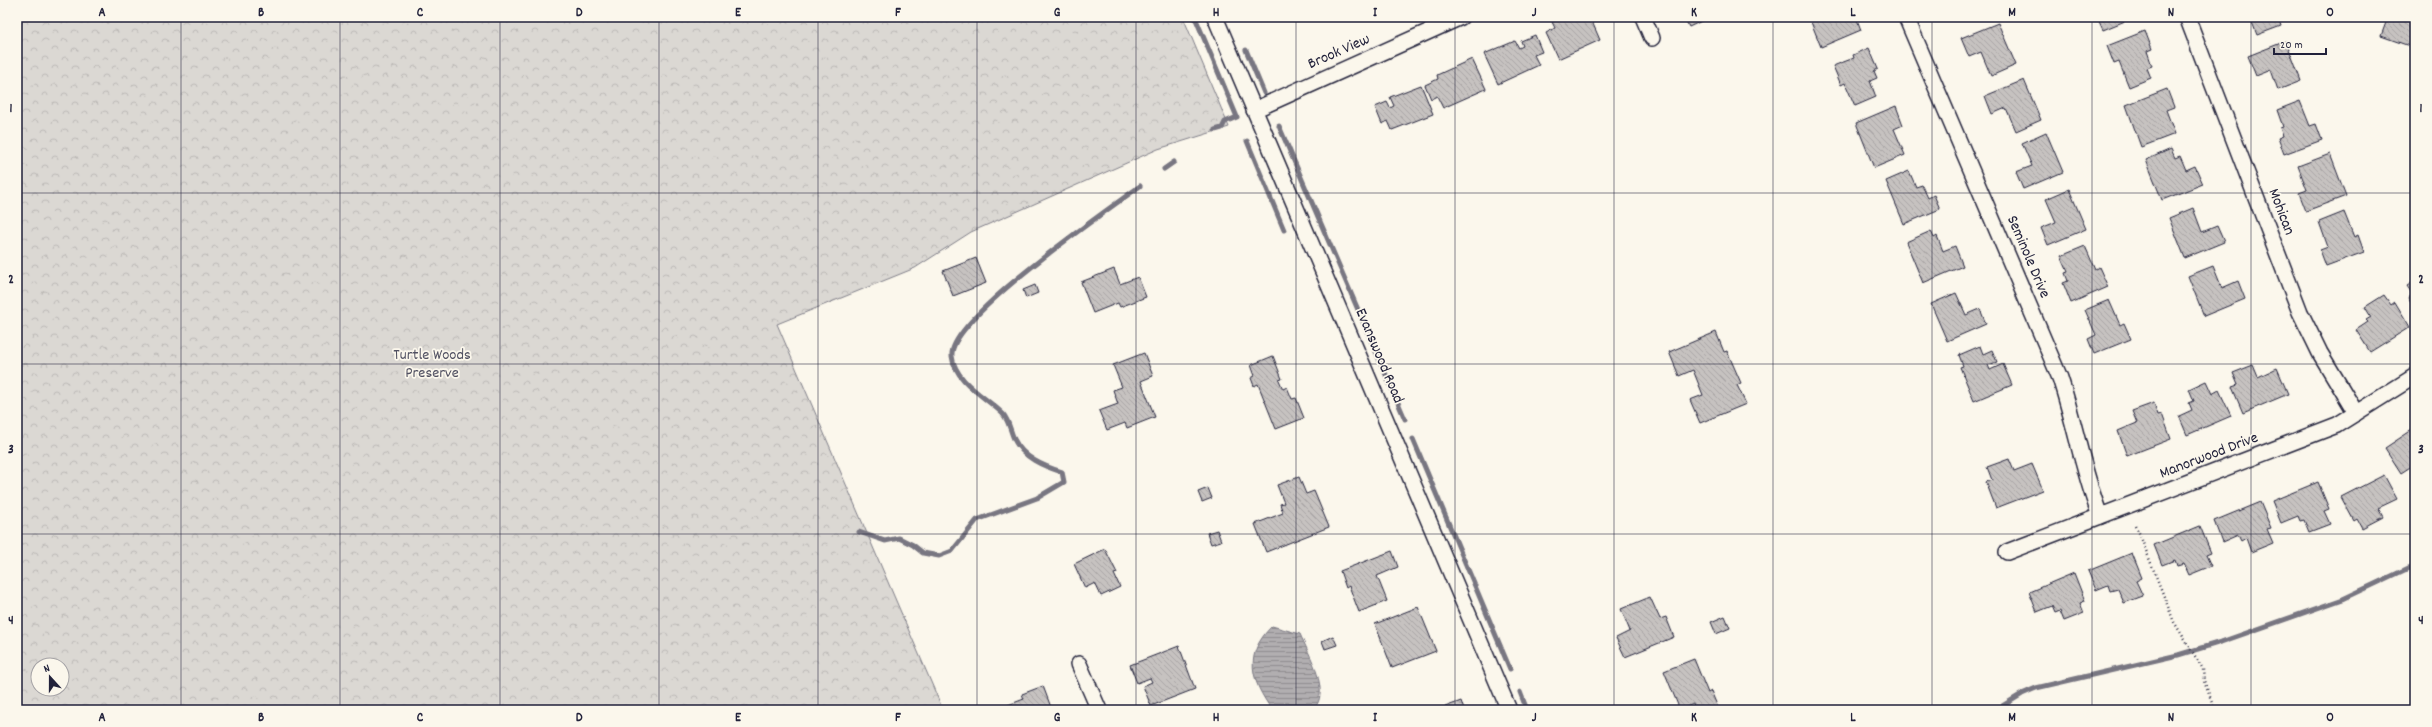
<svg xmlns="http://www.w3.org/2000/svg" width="2432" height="727" font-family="Dekko,sans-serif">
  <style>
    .park { fill: url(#park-crowns); stroke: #7e7d87; fill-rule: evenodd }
    .water { fill: url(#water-rules); stroke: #787681 }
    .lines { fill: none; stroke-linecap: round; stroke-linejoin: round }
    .stream { stroke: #787681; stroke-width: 5 }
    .building { fill: url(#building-back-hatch); stroke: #22223b }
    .minor-casing { stroke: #22223b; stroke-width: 18 }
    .path { stroke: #22223b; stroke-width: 2.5; stroke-dasharray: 1 3; stroke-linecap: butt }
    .minor { stroke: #fbf7ec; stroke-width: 15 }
    .grid { fill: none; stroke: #22223b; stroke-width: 1; stroke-opacity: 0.55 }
    .labels { text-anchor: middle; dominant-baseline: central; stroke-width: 3.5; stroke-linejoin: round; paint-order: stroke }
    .street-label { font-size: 16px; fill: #22223b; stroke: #fbf7ec }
    .park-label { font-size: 16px; fill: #505061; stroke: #fbf7ec }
    .neatline { fill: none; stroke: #22223b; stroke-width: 1.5 }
    .grid-label { font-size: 13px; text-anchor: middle; font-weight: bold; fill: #22223b }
  </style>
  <defs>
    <pattern id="park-crowns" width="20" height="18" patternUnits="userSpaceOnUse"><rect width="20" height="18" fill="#dbd8d3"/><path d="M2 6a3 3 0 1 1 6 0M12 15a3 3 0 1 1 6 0" fill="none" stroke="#bcb9b6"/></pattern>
    <pattern id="water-rules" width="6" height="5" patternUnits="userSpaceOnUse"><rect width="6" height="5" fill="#b1aeb0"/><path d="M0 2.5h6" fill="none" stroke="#908d90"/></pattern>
    <pattern id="building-back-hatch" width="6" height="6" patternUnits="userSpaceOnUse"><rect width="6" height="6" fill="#c6c2c0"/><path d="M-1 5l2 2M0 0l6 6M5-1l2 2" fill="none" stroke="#aaa6a6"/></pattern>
  </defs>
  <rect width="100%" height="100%" fill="#fbf7ec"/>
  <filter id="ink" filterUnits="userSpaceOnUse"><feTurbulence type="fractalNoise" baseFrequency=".025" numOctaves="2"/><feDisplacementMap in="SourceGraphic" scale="8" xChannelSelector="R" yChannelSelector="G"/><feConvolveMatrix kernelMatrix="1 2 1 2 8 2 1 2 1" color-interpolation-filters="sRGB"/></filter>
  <g filter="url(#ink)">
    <!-- park -->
    <path class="park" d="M 17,17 L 1183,17 L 1229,127 L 1158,149 L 971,232 L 915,268 L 777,324 L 943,710 L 17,710 ZM 38,665 L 62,665 L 62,689 L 38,689 Z"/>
    <!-- water -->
    <path class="water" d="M 1272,626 L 1300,634 C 1308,653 1333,694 1312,710 L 1272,710 C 1251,680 1243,655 1272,626 Z"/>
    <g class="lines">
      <!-- stream -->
      <g class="stream">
        <path d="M 1195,17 L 1237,117 L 1225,122 L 1222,128 L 1215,130"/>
        <path d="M 1246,50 L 1264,93"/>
        <path d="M 1279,126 L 1405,419"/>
        <path d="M 1247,141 L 1284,230"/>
        <path d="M 1164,169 L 1174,162"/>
        <path d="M 1413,439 L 1510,669"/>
        <path d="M 859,532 L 885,541 L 899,538 L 913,545 L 923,553 L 939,556 L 952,551 L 977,520 L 1037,498 L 1064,482 L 1062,472 C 1043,466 1023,458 1014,439 C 1010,430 1009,421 1003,414 C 986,397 955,382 952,356 C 948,319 1107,211 1140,186"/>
        <path d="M 1520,692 L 1527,710"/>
        <path d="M 1996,710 L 2022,694 L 2036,688 L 2178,655 L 2221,642 L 2343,599 L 2415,565"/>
      </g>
    </g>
    <!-- building -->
    <g class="building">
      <path d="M 1563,17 L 1590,17 L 1600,40 L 1558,59 L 1546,33 L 1555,28 L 1552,22 Z"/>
      <path d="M 1684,17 L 1710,17 L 1689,27 Z"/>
      <path d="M 1809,17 L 1838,17 L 1839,19 L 1856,17 L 1861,30 L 1821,47 Z"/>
      <path d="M 2097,17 L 2124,17 L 2125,21 L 2103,30 Z"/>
      <path d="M 2250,17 L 2278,17 L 2281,26 L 2257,35 Z"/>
      <path d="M 2388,17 L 2415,19 L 2415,48 L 2381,36 Z"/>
      <path d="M 1998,23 L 2016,65 L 1991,76 L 1981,52 L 1969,57 L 1961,38 Z"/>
      <path d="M 2145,31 L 2152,49 L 2147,51 L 2152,66 L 2147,68 L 2151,78 L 2129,87 L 2119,62 L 2114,64 L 2107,46 Z"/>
      <path d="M 1535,35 L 1542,52 L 1534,55 L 1539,65 L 1498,84 L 1484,54 L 1515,41 L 1519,48 L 1523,46 L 1521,41 Z"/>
      <path d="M 2286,41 L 2301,81 L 2278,90 L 2271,70 L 2256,76 L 2248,56 Z"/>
      <path d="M 1869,48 L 1878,69 L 1874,71 L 1877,78 L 1870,81 L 1876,97 L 1855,106 L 1845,83 L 1841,85 L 1833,66 L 1854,58 L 1853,55 Z"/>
      <path d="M 1472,59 L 1486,89 L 1443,108 L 1437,96 L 1431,99 L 1425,85 L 1438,79 L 1437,75 Z"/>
      <path d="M 2024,80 L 2041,120 L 2016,131 L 2006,108 L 1992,114 L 1985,96 Z"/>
      <path d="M 1421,85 L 1433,114 L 1392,130 L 1388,121 L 1382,124 L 1375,107 L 1387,102 L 1390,108 L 1394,106 L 1390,97 Z"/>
      <path d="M 2167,89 L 2174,107 L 2166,110 L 2175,134 L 2141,147 L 2126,105 Z"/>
      <path d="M 2300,101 L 2310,126 L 2316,124 L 2322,140 L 2284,154 L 2278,138 L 2283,136 L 2280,128 L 2283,127 L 2277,110 Z"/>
      <path d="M 1896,106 L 1903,125 L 1894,129 L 1905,155 L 1874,168 L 1856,123 Z"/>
      <path d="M 2046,132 L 2063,172 L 2023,189 L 2016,172 L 2032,166 L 2022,143 Z"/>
      <path d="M 2171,149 L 2175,158 L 2180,156 L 2186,170 L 2195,166 L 2203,184 L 2162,200 L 2146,160 Z"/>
      <path d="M 2330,154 L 2346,196 L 2306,211 L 2299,193 L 2307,190 L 2298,166 Z"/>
      <path d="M 1909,171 L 1916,187 L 1922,185 L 1928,198 L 1934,195 L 1940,209 L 1904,224 L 1886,181 Z"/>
      <path d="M 2069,189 L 2086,229 L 2048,245 L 2041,228 L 2056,222 L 2046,199 Z"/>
      <path d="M 2193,208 L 2202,232 L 2217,226 L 2224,242 L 2185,258 L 2169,218 Z"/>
      <path d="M 2344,212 L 2354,237 L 2358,235 L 2364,252 L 2326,266 L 2320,250 L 2328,247 L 2319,222 Z"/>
      <path d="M 1931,231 L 1934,238 L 1937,236 L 1943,251 L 1955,246 L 1963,266 L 1923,283 L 1906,242 Z"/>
      <path d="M 2085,246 L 2095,269 L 2099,267 L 2108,287 L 2071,303 L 2063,283 L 2068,281 L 2065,273 L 2068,272 L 2061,256 Z"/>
      <path d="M 976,258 L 986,283 L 953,296 L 943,271 Z"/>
      <path d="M 2213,266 L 2222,288 L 2238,281 L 2245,299 L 2204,316 L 2188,276 Z"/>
      <path d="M 1114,269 L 1120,284 L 1138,277 L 1146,297 L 1120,307 L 1118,303 L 1093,313 L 1081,282 Z"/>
      <path d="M 2415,281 L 2415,309 L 2408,298 L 2413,295 L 2407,286 Z"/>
      <path d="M 1035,285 L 1038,293 L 1026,298 L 1023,290 Z"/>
      <path d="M 1956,293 L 1966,315 L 1980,309 L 1986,324 L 1947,341 L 1931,304 Z"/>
      <path d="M 2384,295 L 2391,305 L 2395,302 L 2410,327 L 2370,352 L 2356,330 L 2368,322 L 2366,320 L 2371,317 L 2365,307 Z"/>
      <path d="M 2109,300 L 2120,325 L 2124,323 L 2131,339 L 2094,354 L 2088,339 L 2096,335 L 2085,310 Z"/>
      <path d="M 1716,332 L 1724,352 L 1727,351 L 1741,383 L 1737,385 L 1746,404 L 1700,423 L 1690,400 L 1703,395 L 1693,370 L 1679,376 L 1669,352 Z"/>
      <path d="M 1980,346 L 1983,354 L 1992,350 L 1997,362 L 1988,365 L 1990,370 L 2003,364 L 2012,385 L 1974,401 L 1960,367 L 1963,366 L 1959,355 Z"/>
      <path d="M 1144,353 L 1153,376 L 1141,381 L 1155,417 L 1127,428 L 1125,423 L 1107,430 L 1099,411 L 1118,404 L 1113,390 L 1122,387 L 1113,365 Z"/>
      <path d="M 1273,356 L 1282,379 L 1279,380 L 1283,389 L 1287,387 L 1292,399 L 1296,398 L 1304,418 L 1276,429 L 1258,384 L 1254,386 L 1251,378 L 1255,376 L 1251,365 Z"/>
      <path d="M 2253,365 L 2258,377 L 2277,368 L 2288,394 L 2243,413 L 2232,387 L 2238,385 L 2233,373 Z"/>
      <path d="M 2206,381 L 2212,394 L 2219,390 L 2231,416 L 2187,435 L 2179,416 L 2192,410 L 2189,403 L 2194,401 L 2189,389 Z"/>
      <path d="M 2154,403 L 2158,415 L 2162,414 L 2171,439 L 2127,456 L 2118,431 L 2137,423 L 2132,411 Z"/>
      <path d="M 2415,428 L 2415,464 L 2401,473 L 2385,448 Z"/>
      <path d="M 2009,459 L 2014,471 L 2032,464 L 2043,490 L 1996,508 L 1986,482 L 1992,480 L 1987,467 Z"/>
      <path d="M 2384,475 L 2397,499 L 2378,508 L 2383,517 L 2362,528 L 2357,519 L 2354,521 L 2341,497 Z"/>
      <path d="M 1299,477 L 1306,494 L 1314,491 L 1329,527 L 1266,552 L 1255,524 L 1283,513 L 1280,504 L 1284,503 L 1277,485 Z"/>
      <path d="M 2318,482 L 2329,509 L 2324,511 L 2330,524 L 2309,532 L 2304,520 L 2300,521 L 2298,516 L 2281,523 L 2272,501 Z"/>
      <path d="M 1208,488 L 1212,498 L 1202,502 L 1198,492 Z"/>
      <path d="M 2260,502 L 2271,528 L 2267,529 L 2273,543 L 2251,552 L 2246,538 L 2241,541 L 2238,535 L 2222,542 L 2214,521 Z"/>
      <path d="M 2200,526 L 2211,553 L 2206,555 L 2211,566 L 2189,575 L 2184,564 L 2177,566 L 2175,560 L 2162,565 L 2154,545 Z"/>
      <path d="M 1217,530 L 1221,541 L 1211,544 L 1207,533 Z"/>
      <path d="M 1105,549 L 1117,573 L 1114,574 L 1120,587 L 1101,596 L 1095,583 L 1085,588 L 1074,564 Z"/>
      <path d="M 1392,551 L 1398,567 L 1377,576 L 1387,601 L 1359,612 L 1349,586 L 1346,588 L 1340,571 Z"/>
      <path d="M 2132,553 L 2142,578 L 2136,581 L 2143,596 L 2124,603 L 2118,589 L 2110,591 L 2108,585 L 2096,590 L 2088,571 Z"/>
      <path d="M 2074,573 L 2085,601 L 2080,603 L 2084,613 L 2064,621 L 2060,611 L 2055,613 L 2052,606 L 2037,612 L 2029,592 Z"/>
      <path d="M 1650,597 L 1660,619 L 1666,617 L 1674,637 L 1625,657 L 1616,638 L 1630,631 L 1621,609 Z"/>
      <path d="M 1418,607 L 1436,651 L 1392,668 L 1375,624 Z"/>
      <path d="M 1725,616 L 1730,628 L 1716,634 L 1711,622 Z"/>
      <path d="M 1333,636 L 1337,645 L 1325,649 L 1322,641 Z"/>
      <path d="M 1179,646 L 1195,689 L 1151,706 L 1143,686 L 1152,682 L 1150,678 L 1137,683 L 1130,665 Z"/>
      <path d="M 1694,659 L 1708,693 L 1711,691 L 1719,710 L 1695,710 L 1693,704 L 1680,710 L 1664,671 Z"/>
      <path d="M 1043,686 L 1052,710 L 1010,710 L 1008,705 L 1024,699 L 1022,694 Z"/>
      <path d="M 1461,701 L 1464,710 L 1437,710 Z"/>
    </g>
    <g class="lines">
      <!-- minor casing -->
      <g class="minor-casing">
        <g id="minor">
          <path d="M 1215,17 L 1509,710"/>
          <path d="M 1643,17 L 1652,38"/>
          <path d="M 1906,17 L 2060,378 C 2075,424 2083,471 2100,516"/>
          <path d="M 2187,17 L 2300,312 L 2320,353 L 2356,413"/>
          <path d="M 1254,110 L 1461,17"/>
          <path d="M 2007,552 L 2337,425 L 2415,376"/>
          <path d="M 1079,664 L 1099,710"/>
        </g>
      </g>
      <!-- path -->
      <path class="path" d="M 2136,525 L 2174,622 L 2203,669 L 2204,681 L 2215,710"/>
      <!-- minor -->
      <use href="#minor" class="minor"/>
    </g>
  </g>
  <!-- grid -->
  <path class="grid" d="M 181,17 L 181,710M 340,17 L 340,710M 500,17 L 500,710M 659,17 L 659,710M 818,17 L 818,710M 977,17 L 977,710M 1136,17 L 1136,710M 1296,17 L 1296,710M 1455,17 L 1455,710M 1614,17 L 1614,710M 1773,17 L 1773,710M 1932,17 L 1932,710M 2092,17 L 2092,710M 2251,17 L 2251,710M 17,193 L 2415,193M 17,364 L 2415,364M 17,534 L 2415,534"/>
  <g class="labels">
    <!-- street labels -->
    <g class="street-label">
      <text transform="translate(1339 52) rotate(-24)">Brook View</text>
      <text transform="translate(2281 212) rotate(69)">Mohican</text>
      <text transform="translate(2028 257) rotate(67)">Seminole Drive</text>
      <text transform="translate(1379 356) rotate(67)">Evanswood Road</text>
      <text transform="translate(2209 456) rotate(-21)">Manorwood Drive</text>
    </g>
    <!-- park labels -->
    <g class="park-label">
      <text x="432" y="355">Turtle Woods<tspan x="432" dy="18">Preserve</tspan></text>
    </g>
  </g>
  <!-- margin -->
  <rect width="2432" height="727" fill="none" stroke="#fbf7ec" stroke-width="44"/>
  <!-- north arrow -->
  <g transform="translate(50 677) rotate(339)"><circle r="19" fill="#fbf7ec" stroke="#a4a2a5"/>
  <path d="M0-3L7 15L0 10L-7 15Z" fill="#22223b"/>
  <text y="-6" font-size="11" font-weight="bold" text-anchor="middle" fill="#22223b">N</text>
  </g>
  <!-- scale -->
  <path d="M2274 48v6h52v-6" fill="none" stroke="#22223b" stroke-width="2"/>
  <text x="2280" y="48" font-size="12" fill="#22223b" stroke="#fbf7ec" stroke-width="3" paint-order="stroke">20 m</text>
  <rect x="22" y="22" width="2388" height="683" class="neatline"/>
  <g class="grid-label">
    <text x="102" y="16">A</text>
    <text x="261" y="16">B</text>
    <text x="420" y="16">C</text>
    <text x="579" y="16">D</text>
    <text x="738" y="16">E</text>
    <text x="898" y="16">F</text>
    <text x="1057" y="16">G</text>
    <text x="1216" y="16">H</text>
    <text x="1375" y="16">I</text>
    <text x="1534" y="16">J</text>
    <text x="1694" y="16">K</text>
    <text x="1853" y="16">L</text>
    <text x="2012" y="16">M</text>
    <text x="2171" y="16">N</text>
    <text x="2330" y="16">O</text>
    <text x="11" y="112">1</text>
    <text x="2421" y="112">1</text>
    <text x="11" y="283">2</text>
    <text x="2421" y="283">2</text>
    <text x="11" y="453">3</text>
    <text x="2421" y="453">3</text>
    <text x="11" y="624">4</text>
    <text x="2421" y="624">4</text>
    <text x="102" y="721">A</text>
    <text x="261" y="721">B</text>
    <text x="420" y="721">C</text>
    <text x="579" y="721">D</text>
    <text x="738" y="721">E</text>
    <text x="898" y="721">F</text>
    <text x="1057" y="721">G</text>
    <text x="1216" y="721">H</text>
    <text x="1375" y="721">I</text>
    <text x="1534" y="721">J</text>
    <text x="1694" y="721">K</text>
    <text x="1853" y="721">L</text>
    <text x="2012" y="721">M</text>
    <text x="2171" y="721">N</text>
    <text x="2330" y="721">O</text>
  </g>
</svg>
